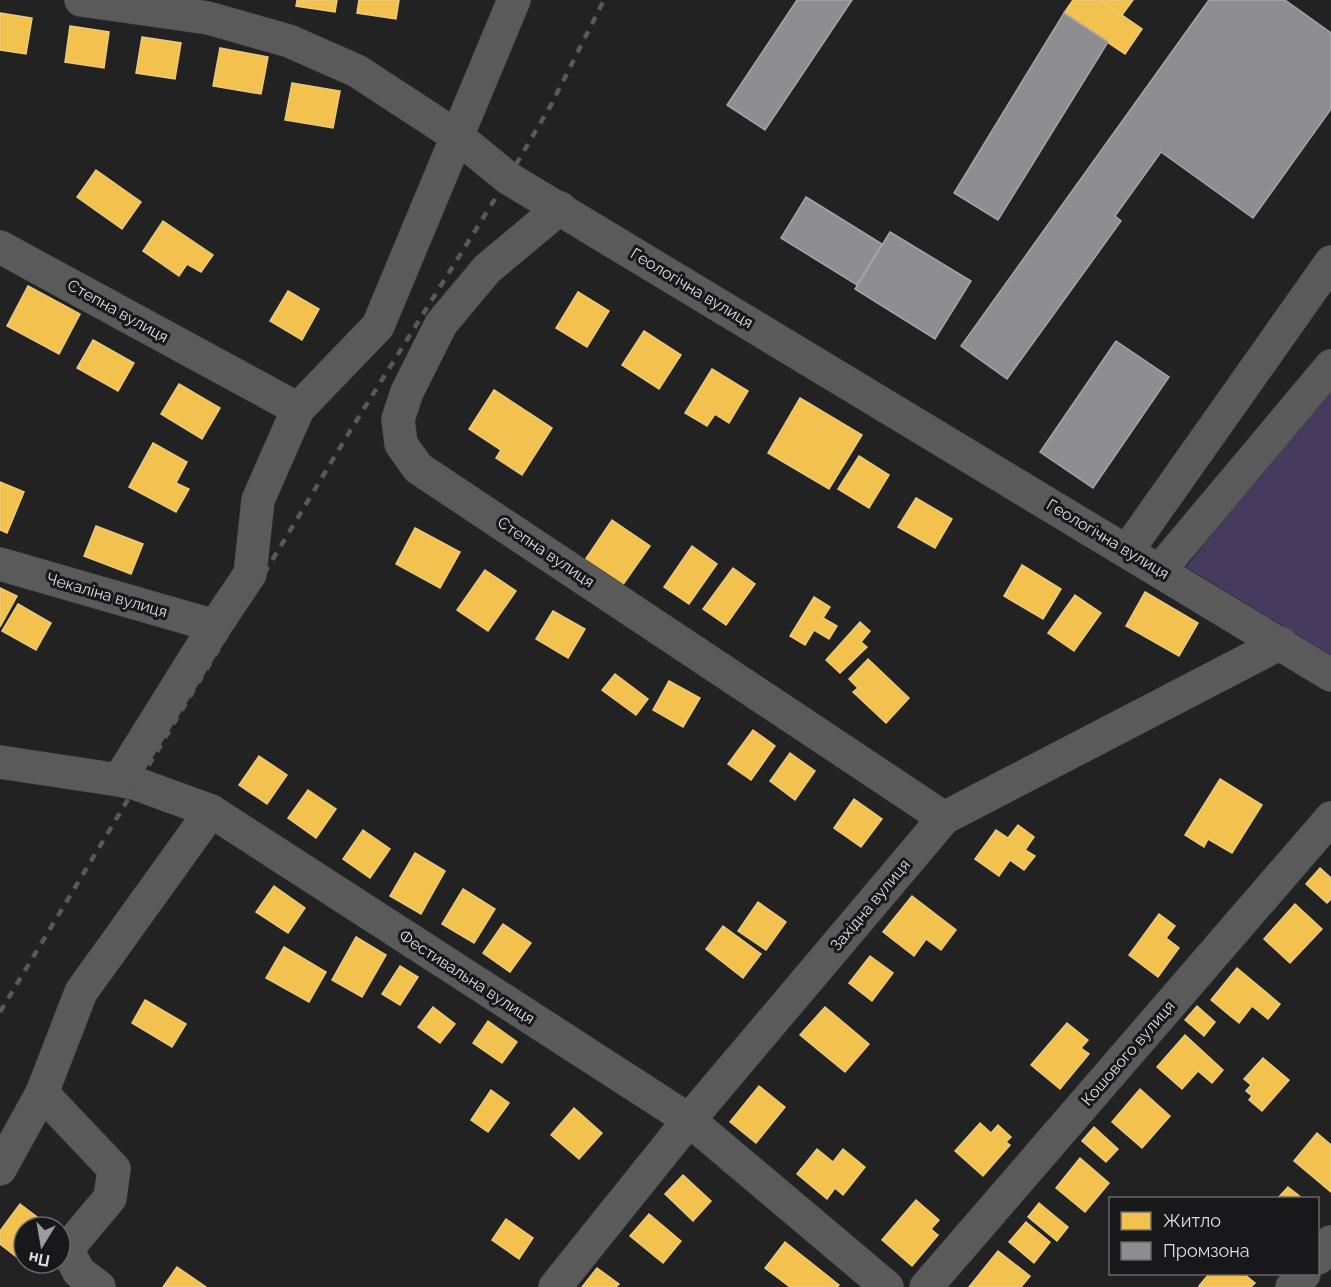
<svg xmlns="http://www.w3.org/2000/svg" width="1331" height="1287" font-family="Raleway,sans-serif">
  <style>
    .green { fill: #463b5f }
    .homes { fill: #f2c14e; stroke: #ecca7a; stroke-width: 1.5 }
    .industry { fill: #8d8d92; stroke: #a5a5a9; stroke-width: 1.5 }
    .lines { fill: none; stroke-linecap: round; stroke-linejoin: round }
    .minor-casing { stroke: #3e3e3e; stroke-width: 34 }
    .minor { stroke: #5a5a5b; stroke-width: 33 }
    .rail { stroke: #59595a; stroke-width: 4.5; stroke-dasharray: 8 8; stroke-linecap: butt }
    .labels { text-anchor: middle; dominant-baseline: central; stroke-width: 6; stroke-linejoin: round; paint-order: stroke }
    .street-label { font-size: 16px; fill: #dedee0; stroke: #18181a }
  </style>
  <rect width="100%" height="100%" fill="#222223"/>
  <!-- green -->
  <path class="green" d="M 1331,383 L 1331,655 L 1186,567 Z"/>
  <!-- homes -->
  <g class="homes">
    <path d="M 297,0 L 337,0 L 335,12 L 296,6 Z"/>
    <path d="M 359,0 L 399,0 L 396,19 L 357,13 Z"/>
    <path d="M 1073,0 L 1100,0 L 1142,29 L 1125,54 L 1064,13 Z"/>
    <path d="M 1100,0 L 1133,0 L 1122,15 Z"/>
    <path d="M 0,13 L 32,18 L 26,54 L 0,50 Z"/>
    <path d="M 70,26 L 109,32 L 104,68 L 65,62 Z"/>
    <path d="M 142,37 L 181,43 L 175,79 L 136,73 Z"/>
    <path d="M 220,48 L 268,57 L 261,94 L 213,86 Z"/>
    <path d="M 292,83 L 340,91 L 333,128 L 285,120 Z"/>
    <path d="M 96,170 L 141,202 L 122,229 L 77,197 Z"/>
    <path d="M 163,221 L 213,255 L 201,272 L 187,264 L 179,276 L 143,251 Z"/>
    <path d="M 28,286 L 80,314 L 59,354 L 7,326 Z"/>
    <path d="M 288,291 L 319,309 L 302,340 L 270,321 Z"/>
    <path d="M 578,292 L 609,311 L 587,347 L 556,328 Z"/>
    <path d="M 644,331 L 681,355 L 659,389 L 622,365 Z"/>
    <path d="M 93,340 L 134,363 L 118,391 L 77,368 Z"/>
    <path d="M 712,369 L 748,391 L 729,423 L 715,414 L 707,426 L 685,413 Z"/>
    <path d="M 179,384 L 220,408 L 202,439 L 161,414 Z"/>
    <path d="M 494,390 L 552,428 L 522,475 L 496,458 L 501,450 L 469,429 Z"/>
    <path d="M 800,398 L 862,435 L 829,489 L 768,453 Z"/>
    <path d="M 153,443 L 187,462 L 176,483 L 189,489 L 176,512 L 129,487 Z"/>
    <path d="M 859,456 L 889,475 L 869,508 L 838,489 Z"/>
    <path d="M 0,482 L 24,492 L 7,533 L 0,530 Z"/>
    <path d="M 916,498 L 952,519 L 935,548 L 898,527 Z"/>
    <path d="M 612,520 L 650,546 L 622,586 L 585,560 Z"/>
    <path d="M 96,526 L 143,544 L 131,574 L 84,556 Z"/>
    <path d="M 415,528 L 460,552 L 440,588 L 396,564 Z"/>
    <path d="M 692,546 L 717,564 L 689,604 L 664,587 Z"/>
    <path d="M 1022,565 L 1061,589 L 1043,619 L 1004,596 Z"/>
    <path d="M 733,568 L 755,584 L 726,625 L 703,609 Z"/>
    <path d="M 485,570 L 516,591 L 488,631 L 457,610 Z"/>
    <path d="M 0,588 L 17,596 L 0,627 Z"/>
    <path d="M 1145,592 L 1198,623 L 1179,656 L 1126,626 Z"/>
    <path d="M 1075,595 L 1101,613 L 1074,651 L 1048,633 Z"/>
    <path d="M 814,597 L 830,607 L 823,618 L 837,626 L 829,639 L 814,630 L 805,645 L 790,636 Z"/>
    <path d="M 18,604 L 51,623 L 36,650 L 2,631 Z"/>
    <path d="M 553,611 L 585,629 L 568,658 L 536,639 Z"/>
    <path d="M 860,622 L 870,631 L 861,642 L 867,647 L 840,673 L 826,660 Z"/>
    <path d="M 868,659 L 909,698 L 886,723 L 853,692 L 858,688 L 849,679 Z"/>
    <path d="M 615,674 L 648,699 L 636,715 L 602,690 Z"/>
    <path d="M 669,681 L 700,698 L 683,727 L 653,710 Z"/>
    <path d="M 753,730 L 775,746 L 751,780 L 728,764 Z"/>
    <path d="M 790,753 L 815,771 L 795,800 L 770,781 Z"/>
    <path d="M 259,756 L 287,775 L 267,804 L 239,785 Z"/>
    <path d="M 1220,779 L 1262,805 L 1232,853 L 1208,839 L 1204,847 L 1185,835 Z"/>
    <path d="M 308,790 L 336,809 L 316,838 L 288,818 Z"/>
    <path d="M 854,799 L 882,819 L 861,847 L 834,828 Z"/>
    <path d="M 1018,825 L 1034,837 L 1025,850 L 1035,856 L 1024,870 L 1010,860 L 999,876 L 975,859 L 996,830 L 1008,838 Z"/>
    <path d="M 363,830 L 390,849 L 370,878 L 343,859 Z"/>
    <path d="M 415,853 L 445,871 L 421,914 L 390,896 Z"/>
    <path d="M 1320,868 L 1331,878 L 1331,899 L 1327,903 L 1306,884 Z"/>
    <path d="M 274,886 L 305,908 L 288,933 L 256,912 Z"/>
    <path d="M 463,889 L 495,909 L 474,943 L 442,924 Z"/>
    <path d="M 912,896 L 956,930 L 941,950 L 926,939 L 914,956 L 883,932 Z"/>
    <path d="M 758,902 L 786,922 L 766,950 L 738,931 Z"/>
    <path d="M 1295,904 L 1322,929 L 1290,963 L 1264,939 Z"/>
    <path d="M 1159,914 L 1175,926 L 1166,938 L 1179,948 L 1158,977 L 1129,955 Z"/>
    <path d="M 503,924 L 531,943 L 510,972 L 483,953 Z"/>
    <path d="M 723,926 L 761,954 L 743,978 L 706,949 Z"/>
    <path d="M 356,937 L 386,955 L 362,997 L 332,980 Z"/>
    <path d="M 284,947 L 326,972 L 309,1002 L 266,978 Z"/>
    <path d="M 870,956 L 893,973 L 872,1001 L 849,983 Z"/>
    <path d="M 400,966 L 418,977 L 400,1005 L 382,994 Z"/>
    <path d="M 1237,968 L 1280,1004 L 1268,1019 L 1252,1006 L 1239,1023 L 1211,1000 Z"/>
    <path d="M 145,1000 L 186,1024 L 172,1047 L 132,1023 Z"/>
    <path d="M 1197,1006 L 1215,1022 L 1204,1036 L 1185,1020 Z"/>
    <path d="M 433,1007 L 455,1024 L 440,1043 L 418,1027 Z"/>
    <path d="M 825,1007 L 869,1044 L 845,1072 L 800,1035 Z"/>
    <path d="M 488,1021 L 517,1042 L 502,1063 L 473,1043 Z"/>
    <path d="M 1067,1023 L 1088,1040 L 1081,1048 L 1089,1054 L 1060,1089 L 1031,1065 Z"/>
    <path d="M 1185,1035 L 1223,1070 L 1212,1083 L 1198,1071 L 1182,1089 L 1157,1067 Z"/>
    <path d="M 1263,1058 L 1289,1080 L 1262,1111 L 1249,1100 L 1252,1096 L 1246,1091 L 1251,1085 L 1244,1079 Z"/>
    <path d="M 759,1086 L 785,1107 L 756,1143 L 730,1122 Z"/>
    <path d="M 1140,1089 L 1170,1116 L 1142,1148 L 1112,1122 Z"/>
    <path d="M 491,1090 L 509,1103 L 488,1132 L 471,1120 Z"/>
    <path d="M 574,1108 L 602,1133 L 579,1159 L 551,1135 Z"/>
    <path d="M 980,1123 L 991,1133 L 998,1125 L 1011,1137 L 1006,1142 L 1010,1145 L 983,1176 L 955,1151 Z"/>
    <path d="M 1094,1127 L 1118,1149 L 1106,1162 L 1082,1141 Z"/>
    <path d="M 1317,1133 L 1331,1145 L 1331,1192 L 1294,1161 Z"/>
    <path d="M 817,1149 L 833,1162 L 843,1149 L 865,1167 L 843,1195 L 835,1188 L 827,1199 L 797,1174 Z"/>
    <path d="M 1080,1158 L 1109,1183 L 1085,1212 L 1056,1188 Z"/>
    <path d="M 683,1175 L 711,1201 L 693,1221 L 665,1194 Z"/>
    <path d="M 1288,1187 L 1302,1198 L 1278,1198 Z"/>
    <path d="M 916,1200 L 939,1220 L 931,1229 L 938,1235 L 912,1266 L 882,1240 Z"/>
    <path d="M 1039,1203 L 1068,1227 L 1057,1241 L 1028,1217 Z"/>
    <path d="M 20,1204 L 45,1223 L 42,1227 L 24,1227 L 24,1251 L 18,1258 L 0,1244 L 0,1231 Z"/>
    <path d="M 649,1214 L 681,1241 L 663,1263 L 630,1236 Z"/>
    <path d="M 506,1219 L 533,1238 L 519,1259 L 492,1240 Z"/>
    <path d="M 1026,1222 L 1050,1242 L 1034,1263 L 1009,1242 Z"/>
    <path d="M 785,1242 L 839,1285 L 837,1287 L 790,1287 L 765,1268 Z"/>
    <path d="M 998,1251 L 1030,1276 L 1021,1287 L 969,1287 Z"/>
    <path d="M 177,1267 L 206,1287 L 163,1287 Z"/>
    <path d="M 597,1268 L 619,1284 L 616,1287 L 582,1287 Z"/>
    <path d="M 1209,1274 L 1244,1274 L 1255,1283 L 1251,1287 L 1200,1287 L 1199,1286 Z"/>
  </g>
  <!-- industry -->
  <g class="industry">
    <path d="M 797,0 L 852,0 L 765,130 L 727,105 Z"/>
    <path d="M 1209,0 L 1285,0 L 1331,33 L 1331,109 L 1253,218 L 1161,152 L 1115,216 L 1121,221 L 1007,379 L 961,346 Z"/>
    <path d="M 1064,13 L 1108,42 L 998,220 L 954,193 Z"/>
    <path d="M 806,197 L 882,244 L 857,285 L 781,238 Z"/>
    <path d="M 890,232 L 971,281 L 935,339 L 855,289 Z"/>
    <path d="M 1116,341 L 1169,377 L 1093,488 L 1040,452 Z"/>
  </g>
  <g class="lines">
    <!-- minor casing -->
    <g class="minor-casing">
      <g id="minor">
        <path d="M 81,0 L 208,18 L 289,41 L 357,71 L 458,137 L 508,178 L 1331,675"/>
        <path d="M 560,208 L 487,269 L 441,324 L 407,392 L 398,419 L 401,444 L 418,468 L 944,818"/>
        <path d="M 0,247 L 298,409"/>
        <path d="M 1127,551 L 1331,262"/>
        <path d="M 0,564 L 215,626"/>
        <path d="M 1160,570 L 1331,366"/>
        <path d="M 0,762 L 119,780 L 137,784 L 211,811 L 689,1120 L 887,1287"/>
        <path d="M 119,780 L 215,626 L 250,574 L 258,500 L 298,409 L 378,326 L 514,0"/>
        <path d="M 42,1093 L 114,1169 L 110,1198 L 67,1249 L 79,1272 L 99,1287"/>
        <path d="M 0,1169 L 42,1093 L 81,992 L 211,811"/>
        <path d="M 1318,1258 L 1331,1242"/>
        <path d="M 555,1287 L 689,1120 L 944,818 L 1281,643"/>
        <path d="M 926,1287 L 1331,818"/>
        <path d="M 1292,1287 L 1304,1274"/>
      </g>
    </g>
    <!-- minor -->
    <use href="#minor" class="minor"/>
    <!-- rail -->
    <path class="rail" d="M 0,1012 L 350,431 L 508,178 L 551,105 L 604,0"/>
  </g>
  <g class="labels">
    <!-- street labels -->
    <g class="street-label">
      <text transform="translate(692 288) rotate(31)">Геологічна вулиця</text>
      <text transform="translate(118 311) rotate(29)">Степна вулиця</text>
      <text transform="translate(1108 539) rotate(31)">Геологічна вулиця</text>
      <text transform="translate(546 552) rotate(34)">Степна вулиця</text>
      <text transform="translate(107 595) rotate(16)">Чекаліна вулиця</text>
      <text transform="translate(870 905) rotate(-50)">Західна вулиця</text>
      <text transform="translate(467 977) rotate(33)">Фестивальна вулиця</text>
      <text transform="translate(1128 1053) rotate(-49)">Кошового вулиця</text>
    </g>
  </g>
  <!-- legend -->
  <rect x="1109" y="1197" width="210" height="78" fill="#18181a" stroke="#676769" stroke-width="1.5"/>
  <rect x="1121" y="1212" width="30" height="18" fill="#f2c14e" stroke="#676769" stroke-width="1.5"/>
  <text x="1163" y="1227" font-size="18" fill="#dedee0">Житло</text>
  <rect x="1121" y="1242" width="30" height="18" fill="#8d8d92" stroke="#676769" stroke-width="1.5"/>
  <text x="1163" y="1257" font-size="18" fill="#dedee0">Промзона</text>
  <!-- north arrow -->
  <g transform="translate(42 1245) rotate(191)"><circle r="28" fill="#18181a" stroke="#676769" stroke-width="1.5"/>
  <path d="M0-4.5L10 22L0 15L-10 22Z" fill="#9c9c9e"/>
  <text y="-9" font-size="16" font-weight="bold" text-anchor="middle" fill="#dedee0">Пн</text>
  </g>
</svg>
